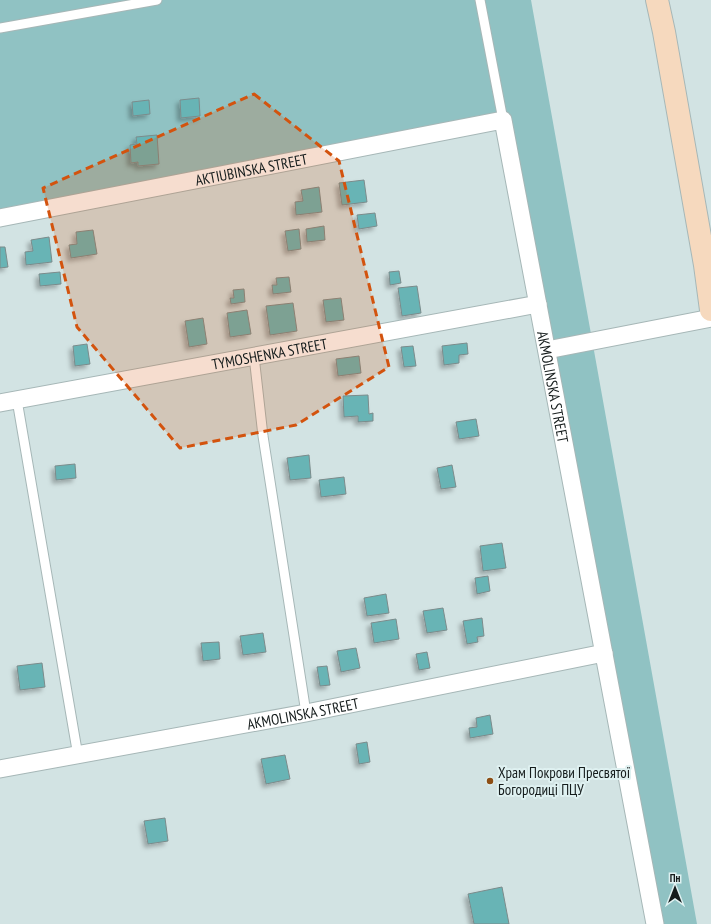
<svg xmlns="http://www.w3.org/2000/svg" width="711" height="924" font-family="'PT Sans Narrow',sans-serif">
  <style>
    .green { fill: #90c2c3 }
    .building { fill: #68b4b5; stroke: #7b8b8b; filter: url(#shadow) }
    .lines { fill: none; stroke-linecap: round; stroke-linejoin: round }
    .lane-casing { stroke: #a6b7b7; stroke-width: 11 }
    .street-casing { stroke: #a6b7b7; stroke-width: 19 }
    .secondary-casing { stroke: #a6b7b7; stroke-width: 24 }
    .lane { stroke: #fff; stroke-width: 9 }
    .street { stroke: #fff; stroke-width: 17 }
    .secondary { stroke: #f6d9be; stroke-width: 22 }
    .marked { fill: #d3530e; fill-opacity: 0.2; stroke: #d3530e; stroke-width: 3; stroke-dasharray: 8 5; stroke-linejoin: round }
    .poi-dot { fill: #8d4e14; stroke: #dff1f1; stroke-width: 1.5 }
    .labels { text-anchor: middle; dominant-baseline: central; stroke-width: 4; stroke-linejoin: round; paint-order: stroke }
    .street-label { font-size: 15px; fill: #151c1c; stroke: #dff1f1 }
    .poi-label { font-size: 15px; fill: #151c1c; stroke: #dff1f1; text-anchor: start }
  </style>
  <defs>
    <filter id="shadow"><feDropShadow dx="-3.5" dy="3.5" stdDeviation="2" flood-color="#0004"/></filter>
  </defs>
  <rect width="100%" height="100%" fill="#d2e3e3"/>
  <!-- green -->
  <path class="green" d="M 0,0 L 531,0 L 697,924 L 655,924 L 503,120 L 0,218 Z"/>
  <!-- building -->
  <g class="building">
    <path d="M 199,98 L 200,116 L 181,118 L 180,100 Z"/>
    <path d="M 149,100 L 150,114 L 133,116 L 132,102 Z"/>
    <path d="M 157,135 L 159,164 L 138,166 L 138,162 L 131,163 L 130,145 L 137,144 L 136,137 Z"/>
    <path d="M 364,180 L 367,202 L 342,205 L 339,183 Z"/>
    <path d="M 319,187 L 322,212 L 296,215 L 295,202 L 303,201 L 301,190 Z"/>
    <path d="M 375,213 L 377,226 L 359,229 L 357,215 Z"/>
    <path d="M 324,226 L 325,240 L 307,242 L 306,229 Z"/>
    <path d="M 299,229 L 301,249 L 288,251 L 285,231 Z"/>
    <path d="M 93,230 L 97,254 L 71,258 L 69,245 L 77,244 L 76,232 Z"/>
    <path d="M 49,237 L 52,262 L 26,265 L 25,252 L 33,251 L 31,240 Z"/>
    <path d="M 0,247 L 5,247 L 8,267 L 0,268 Z"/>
    <path d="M 399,271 L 401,283 L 390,285 L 389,272 Z"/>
    <path d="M 60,272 L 61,284 L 40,286 L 39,274 Z"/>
    <path d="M 289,277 L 291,292 L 273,294 L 272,285 L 277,285 L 276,278 Z"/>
    <path d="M 417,286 L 421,313 L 402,316 L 398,288 Z"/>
    <path d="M 244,289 L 245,302 L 231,304 L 230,298 L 234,298 L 233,290 Z"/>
    <path d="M 341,298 L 344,320 L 326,322 L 323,300 Z"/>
    <path d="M 293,303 L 297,331 L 270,335 L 266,306 Z"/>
    <path d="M 247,310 L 251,334 L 230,337 L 227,313 Z"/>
    <path d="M 203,318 L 207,344 L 189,347 L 185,321 Z"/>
    <path d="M 467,343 L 468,354 L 459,355 L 459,363 L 444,365 L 442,346 Z"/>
    <path d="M 87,344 L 90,364 L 75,366 L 73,346 Z"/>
    <path d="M 413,346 L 416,366 L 404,367 L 401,347 Z"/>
    <path d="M 359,356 L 361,373 L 338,376 L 336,359 Z"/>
    <path d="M 368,395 L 369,414 L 373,413 L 373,421 L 358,422 L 358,416 L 344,417 L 343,396 Z"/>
    <path d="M 476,419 L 479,436 L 459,439 L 456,422 Z"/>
    <path d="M 309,455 L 311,478 L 290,480 L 287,458 Z"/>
    <path d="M 75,464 L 76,478 L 56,480 L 55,466 Z"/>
    <path d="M 452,465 L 456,487 L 441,489 L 437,468 Z"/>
    <path d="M 344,477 L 346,494 L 321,497 L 319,480 Z"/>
    <path d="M 502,543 L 506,568 L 483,571 L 480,546 Z"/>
    <path d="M 488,576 L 490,591 L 477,594 L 475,578 Z"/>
    <path d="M 386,594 L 389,613 L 367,616 L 364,598 Z"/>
    <path d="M 443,608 L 447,630 L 427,633 L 423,611 Z"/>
    <path d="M 482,618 L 484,636 L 477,637 L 478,642 L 467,644 L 463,621 Z"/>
    <path d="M 396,619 L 399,639 L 374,643 L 371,623 Z"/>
    <path d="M 263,633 L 266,652 L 243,655 L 240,636 Z"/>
    <path d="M 219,642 L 220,659 L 203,661 L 201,643 Z"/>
    <path d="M 356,648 L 360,668 L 341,672 L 337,651 Z"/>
    <path d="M 427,652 L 430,668 L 419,670 L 416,654 Z"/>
    <path d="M 42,663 L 45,687 L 20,690 L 17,666 Z"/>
    <path d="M 327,666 L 330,685 L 320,686 L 317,667 Z"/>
    <path d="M 490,715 L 493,734 L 470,738 L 469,728 L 477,727 L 476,718 Z"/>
    <path d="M 367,742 L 370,762 L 359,764 L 356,744 Z"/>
    <path d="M 285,755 L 290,779 L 266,784 L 261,759 Z"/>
    <path d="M 165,818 L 168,841 L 148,844 L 144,821 Z"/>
    <path d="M 502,887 L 509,924 L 474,924 L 468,894 Z"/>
  </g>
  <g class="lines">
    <!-- lane casing -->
    <g class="lane-casing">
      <g id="lane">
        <path d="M 480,0 L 503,120"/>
        <path d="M 0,28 L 157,0"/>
        <path d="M 254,356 L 263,436 L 306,713"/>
        <path d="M 17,400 L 78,756"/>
      </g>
    </g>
    <!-- street casing -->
    <g class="street-casing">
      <g id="street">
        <path id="s1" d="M 0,218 L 503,120 L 655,924"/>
        <path d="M 547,350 L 711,318"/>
        <path id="s2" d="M 0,403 L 538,304"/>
        <path id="s3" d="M 0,769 L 306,713 L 604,653"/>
      </g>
    </g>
    <!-- secondary casing -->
    <g class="secondary-casing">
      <path id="secondary" d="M 657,0 L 664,32 L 705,265 L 711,310"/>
    </g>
    <!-- lane -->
    <use href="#lane" class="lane"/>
    <!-- street -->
    <use href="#street" class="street"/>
    <!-- secondary -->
    <use href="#secondary" class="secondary"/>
  </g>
  <!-- marked area -->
  <path class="marked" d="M 254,94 L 339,161 L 389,367 L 296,425 L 180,448 L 77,327 L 43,188 Z"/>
  <!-- markers -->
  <circle class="poi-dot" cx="490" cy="781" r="4"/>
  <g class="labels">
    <!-- street labels -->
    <g class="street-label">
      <text stroke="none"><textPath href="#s1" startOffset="256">AKTIUBINSKA STREET</textPath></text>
      <text stroke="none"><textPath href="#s2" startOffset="274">TYMOSHENKA STREET</textPath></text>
      <text stroke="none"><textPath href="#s1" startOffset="784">AKMOLINSKA STREET</textPath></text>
      <text stroke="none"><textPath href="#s3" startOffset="308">AKMOLINSKA STREET</textPath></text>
    </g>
    <!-- poi labels -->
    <g class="poi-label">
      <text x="498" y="772">Храм Покрови Пресвятої<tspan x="498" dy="17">Богородиці ПЦУ</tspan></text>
    </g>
  </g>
  <!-- north arrow -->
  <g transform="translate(675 888)" stroke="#dff1f1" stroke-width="3" paint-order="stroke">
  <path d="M0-3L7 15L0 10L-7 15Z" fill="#151c1c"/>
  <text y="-6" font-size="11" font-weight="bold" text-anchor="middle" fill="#151c1c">Пн</text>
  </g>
</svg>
